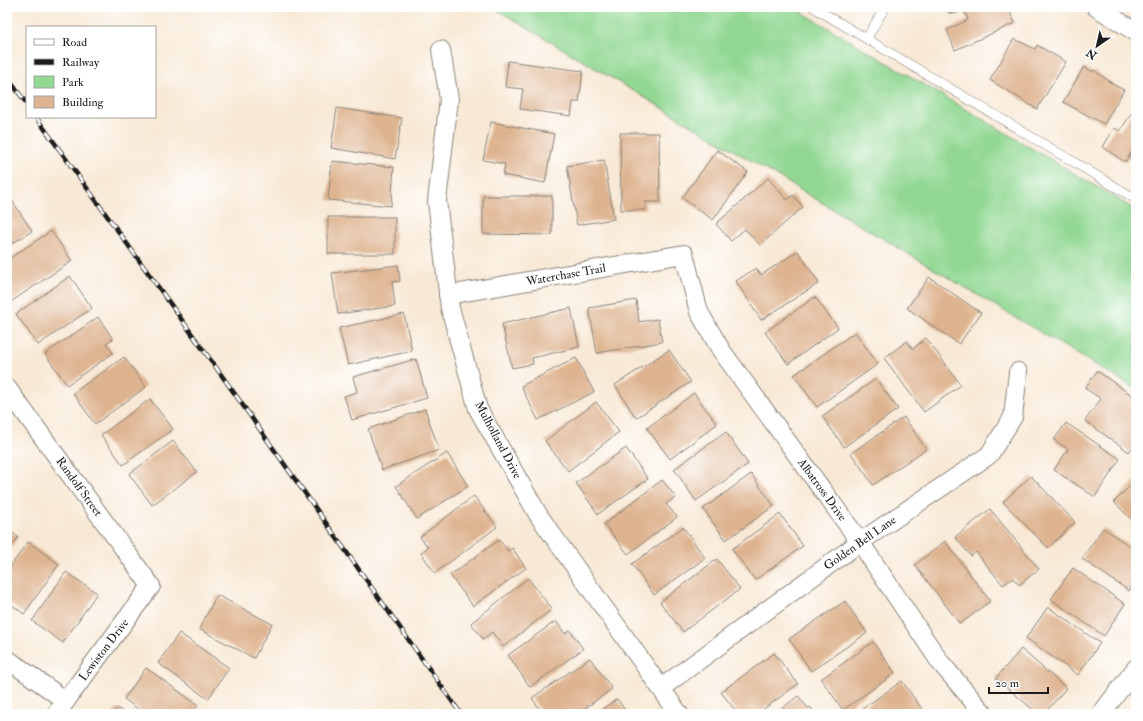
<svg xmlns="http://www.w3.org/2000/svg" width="1143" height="721" font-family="'IM FELL Double Pica',serif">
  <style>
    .green { fill: #92d893; stroke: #577a58 }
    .building { fill: #deb490 }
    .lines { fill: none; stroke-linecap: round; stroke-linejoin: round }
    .lane-casing { stroke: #8a8279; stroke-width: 10 }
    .street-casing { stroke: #8a8279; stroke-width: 20 }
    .lane { stroke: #fff; stroke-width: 9 }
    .street { stroke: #fff; stroke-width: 18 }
    .rail-casing { stroke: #1c1c1c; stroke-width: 4.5 }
    .rail { stroke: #fff; stroke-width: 3; stroke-dasharray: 9; stroke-linecap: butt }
    .labels { text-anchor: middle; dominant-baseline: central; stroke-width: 3; stroke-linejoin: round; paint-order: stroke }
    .street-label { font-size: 12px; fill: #1c1c1c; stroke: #fff }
  </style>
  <rect width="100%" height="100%" fill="#fff"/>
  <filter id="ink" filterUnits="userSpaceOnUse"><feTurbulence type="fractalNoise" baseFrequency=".025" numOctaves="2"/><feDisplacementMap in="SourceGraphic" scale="8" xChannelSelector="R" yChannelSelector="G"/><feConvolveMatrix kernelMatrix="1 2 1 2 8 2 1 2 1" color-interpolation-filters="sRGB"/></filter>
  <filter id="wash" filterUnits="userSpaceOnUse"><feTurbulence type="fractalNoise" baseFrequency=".012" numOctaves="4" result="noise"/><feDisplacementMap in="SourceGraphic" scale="16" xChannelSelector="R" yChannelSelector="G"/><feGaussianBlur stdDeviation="0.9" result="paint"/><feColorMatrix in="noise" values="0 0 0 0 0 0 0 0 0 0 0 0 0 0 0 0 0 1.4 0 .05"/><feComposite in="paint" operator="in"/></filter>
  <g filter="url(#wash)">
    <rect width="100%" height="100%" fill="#f8e9d6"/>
    <!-- green -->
    <path class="green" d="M 492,7 L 793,7 L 1136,210 L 1136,389 Z"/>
    <g id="blocks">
      <!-- building -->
      <g class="building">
        <path d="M 946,7 L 1005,7 L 1007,11 L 1009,10 L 1015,23 L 955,50 L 947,30 L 968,20 L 964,10 L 954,14 L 949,13 Z"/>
        <path d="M 1014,39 L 1035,49 L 1037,45 L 1066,62 L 1037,109 L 990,80 Z"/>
        <path d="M 508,61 L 583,71 L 579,102 L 573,102 L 571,116 L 520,109 L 523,89 L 505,87 Z"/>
        <path d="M 1084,67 L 1093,72 L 1094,70 L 1114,85 L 1124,90 L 1104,124 L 1063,102 Z"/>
        <path d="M 1136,106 L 1136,149 L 1134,148 L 1126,161 L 1123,161 L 1103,147 L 1114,128 L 1120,131 Z"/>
        <path d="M 337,108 L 402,118 L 395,159 L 331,148 Z"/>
        <path d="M 491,122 L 554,134 L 545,183 L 503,175 L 505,164 L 483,160 Z"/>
        <path d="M 620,133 L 659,133 L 660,202 L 645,202 L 645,210 L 621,210 Z"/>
        <path d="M 717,150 L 748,172 L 713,220 L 682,198 Z"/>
        <path d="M 604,160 L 614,219 L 577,225 L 567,166 Z"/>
        <path d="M 332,161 L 394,167 L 391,206 L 328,200 Z"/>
        <path d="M 768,178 L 787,200 L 793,195 L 803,207 L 760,245 L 745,229 L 731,241 L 716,224 Z"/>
        <path d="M 483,196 L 552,196 L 552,235 L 483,234 Z"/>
        <path d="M 11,199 L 32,231 L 7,247 L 7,202 Z"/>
        <rect x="328" y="217" width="67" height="37"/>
        <path d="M 51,231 L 72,261 L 9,303 L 7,300 L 7,260 Z"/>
        <path d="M 798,251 L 819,283 L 761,320 L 736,281 L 756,268 L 761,275 Z"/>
        <path d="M 398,265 L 400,281 L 392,282 L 395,306 L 338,314 L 332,273 Z"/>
        <path d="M 70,276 L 92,308 L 38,345 L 16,314 Z"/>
        <path d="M 929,277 L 981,313 L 959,344 L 907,308 Z"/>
        <path d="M 815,297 L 838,328 L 788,364 L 765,332 Z"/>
        <path d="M 636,300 L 639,322 L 658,319 L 662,342 L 597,353 L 589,308 Z"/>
        <path d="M 571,308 L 579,347 L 532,358 L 533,364 L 512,368 L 502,324 Z"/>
        <path d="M 404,314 L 412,351 L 348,365 L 339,328 Z"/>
        <path d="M 98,317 L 113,339 L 106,343 L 113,353 L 67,385 L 45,354 Z"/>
        <path d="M 855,332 L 878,364 L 817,407 L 794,375 Z"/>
        <path d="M 926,338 L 961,385 L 924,412 L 884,358 L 907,341 L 913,349 Z"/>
        <path d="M 669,350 L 691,382 L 636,418 L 615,385 Z"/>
        <path d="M 124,357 L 146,387 L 95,424 L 73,393 Z"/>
        <path d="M 576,358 L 594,392 L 538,420 L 521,386 Z"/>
        <path d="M 416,359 L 427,398 L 352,420 L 344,396 L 357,392 L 353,377 Z"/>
        <path d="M 1097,371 L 1136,398 L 1136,443 L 1129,452 L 1085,421 L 1101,399 L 1085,388 Z"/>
        <path d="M 876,379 L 898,409 L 844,447 L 822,416 Z"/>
        <path d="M 694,393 L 717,424 L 670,459 L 647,428 Z"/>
        <path d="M 150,399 L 173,429 L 123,465 L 101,435 Z"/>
        <path d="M 596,402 L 619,432 L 568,471 L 545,441 Z"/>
        <path d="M 425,409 L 439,450 L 382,470 L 368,429 Z"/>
        <path d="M 904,417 L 926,449 L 873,485 L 851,453 Z"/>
        <path d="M 1066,423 L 1120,459 L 1095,497 L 1054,470 L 1068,449 L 1054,440 Z"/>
        <path d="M 726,432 L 748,464 L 696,501 L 674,469 Z"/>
        <path d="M 173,441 L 197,472 L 152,505 L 129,474 Z"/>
        <path d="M 626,448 L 648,479 L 598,514 L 576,483 Z"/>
        <path d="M 447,453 L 468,486 L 417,519 L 396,486 Z"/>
        <path d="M 751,474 L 774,506 L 726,540 L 703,509 Z"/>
        <path d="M 1031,476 L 1075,522 L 1048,548 L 1003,502 Z"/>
        <path d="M 662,480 L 676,497 L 666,504 L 677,517 L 628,554 L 604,524 Z"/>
        <path d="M 1136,480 L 1136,524 L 1114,502 Z"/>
        <path d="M 474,496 L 497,527 L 435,573 L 421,553 L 428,547 L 420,537 Z"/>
        <path d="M 990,509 L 1039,569 L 1019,585 L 1013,578 L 1003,585 L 976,552 L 971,556 L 955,537 Z"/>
        <path d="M 780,514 L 803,546 L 755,580 L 732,549 Z"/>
        <path d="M 683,527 L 705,558 L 654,595 L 632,564 Z"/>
        <path d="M 1103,528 L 1136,550 L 1136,581 L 1129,591 L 1082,559 Z"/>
        <path d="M 7,529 L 18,537 L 7,553 Z"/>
        <path d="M 499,540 L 508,551 L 512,548 L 526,568 L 473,606 L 450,575 Z"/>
        <path d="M 945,541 L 990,601 L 960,624 L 915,565 Z"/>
        <path d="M 28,542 L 59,564 L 24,614 L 7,601 L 7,571 Z"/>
        <path d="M 717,559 L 740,589 L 683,632 L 660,602 Z"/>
        <path d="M 1073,568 L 1125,604 L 1104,636 L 1051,599 Z"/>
        <path d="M 66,572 L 97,593 L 63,643 L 32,621 Z"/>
        <path d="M 528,578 L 552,609 L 503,647 L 492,632 L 483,639 L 471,623 Z"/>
        <path d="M 217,595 L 272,624 L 254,658 L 199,629 Z"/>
        <path d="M 845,601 L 867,633 L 811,671 L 789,639 Z"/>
        <path d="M 1048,607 L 1100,643 L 1078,675 L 1026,638 Z"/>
        <path d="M 556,621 L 565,634 L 570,630 L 583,649 L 530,687 L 508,655 Z"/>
        <path d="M 179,633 L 229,668 L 208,699 L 158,663 Z"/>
        <path d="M 873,642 L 895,673 L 843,710 L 821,679 Z"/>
        <path d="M 1021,649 L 1066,688 L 1044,714 L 1038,714 L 996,678 Z"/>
        <path d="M 774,653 L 798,684 L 757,714 L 738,714 L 721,692 Z"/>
        <path d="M 590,658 L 612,689 L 577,714 L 543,714 L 532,698 Z"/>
        <path d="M 146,668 L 198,705 L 192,714 L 145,714 L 124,699 Z"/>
        <path d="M 902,681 L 924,712 L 921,714 L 855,714 Z"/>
        <path d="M 798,696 L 808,708 L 810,707 L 816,714 L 775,714 Z"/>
        <path d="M 617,699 L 628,714 L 595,714 Z"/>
        <path d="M 117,708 L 126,714 L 112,714 Z"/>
      </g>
    </g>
  </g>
  <g filter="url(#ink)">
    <use href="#blocks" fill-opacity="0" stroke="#8a8279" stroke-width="1"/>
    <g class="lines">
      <!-- lane casing -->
      <g class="lane-casing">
        <g id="lane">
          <path d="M 813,7 L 1136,199"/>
          <path d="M 867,38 L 885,7"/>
        </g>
      </g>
      <!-- street casing -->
      <g class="street-casing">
        <g id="street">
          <path d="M 1096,7 L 1136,32"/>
          <path d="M 441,50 L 449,99 L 437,201 L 450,308 L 478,409 L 539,516 L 679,714"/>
          <path d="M 448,295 L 684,254 L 699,312 L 721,350 L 860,542 L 940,662 L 984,714"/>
          <path d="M 7,388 L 151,586 L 56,714"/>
          <path d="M 7,659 L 66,701"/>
          <path d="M 661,688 L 860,542 L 989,455 L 1013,417 L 1018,372"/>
          <path d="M 1101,714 L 1136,668"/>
        </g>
      </g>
      <!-- lane -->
      <use href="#lane" class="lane"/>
      <!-- street -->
      <use href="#street" class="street"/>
      <!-- rail casing -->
      <g class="rail-casing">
        <g id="rail">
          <path d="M 7,77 L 27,104"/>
          <path d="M 36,117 L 220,373 L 461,714"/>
        </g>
      </g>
      <!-- rail -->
      <use href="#rail" class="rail"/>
    </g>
  </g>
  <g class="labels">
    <!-- street labels -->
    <g class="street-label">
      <text transform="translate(566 275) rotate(-10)">Waterchase Trail</text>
      <text transform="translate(498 440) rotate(62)">Mulholland Drive</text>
      <text transform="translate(79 487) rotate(54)">Randolf Street</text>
      <text transform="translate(822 490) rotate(54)">Albatross Drive</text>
      <text transform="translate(860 543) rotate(-35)">Golden Bell Lane</text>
      <text transform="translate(104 650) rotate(-53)">Lewiston Drive</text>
    </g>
  </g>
  <!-- margin -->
  <rect width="1143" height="721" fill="none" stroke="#fff" stroke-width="24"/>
  <!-- legend -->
  <rect x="26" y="26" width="130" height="92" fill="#ffffff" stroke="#a4a4a4"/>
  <rect x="34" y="39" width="20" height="6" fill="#ffffff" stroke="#a4a4a4"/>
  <text x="62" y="46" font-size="12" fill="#1c1c1c">Road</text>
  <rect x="34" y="59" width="20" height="6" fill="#1c1c1c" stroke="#a4a4a4"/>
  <text x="62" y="66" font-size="12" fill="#1c1c1c">Railway</text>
  <rect x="34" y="76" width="20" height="12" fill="#92d893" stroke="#a4a4a4"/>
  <text x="62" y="86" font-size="12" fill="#1c1c1c">Park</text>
  <rect x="34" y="96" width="20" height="12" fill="#deb490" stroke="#a4a4a4"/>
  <text x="62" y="106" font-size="12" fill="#1c1c1c">Building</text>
  <!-- north arrow -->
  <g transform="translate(1097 46) rotate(214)" stroke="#ffffff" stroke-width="3" paint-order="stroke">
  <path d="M0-3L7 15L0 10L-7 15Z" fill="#1c1c1c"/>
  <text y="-6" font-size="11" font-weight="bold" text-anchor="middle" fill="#1c1c1c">N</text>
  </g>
  <!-- scale -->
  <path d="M989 687v6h59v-6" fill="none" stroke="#1c1c1c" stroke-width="2"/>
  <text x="995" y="687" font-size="12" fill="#1c1c1c" stroke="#ffffff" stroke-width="3" paint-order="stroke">20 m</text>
</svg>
